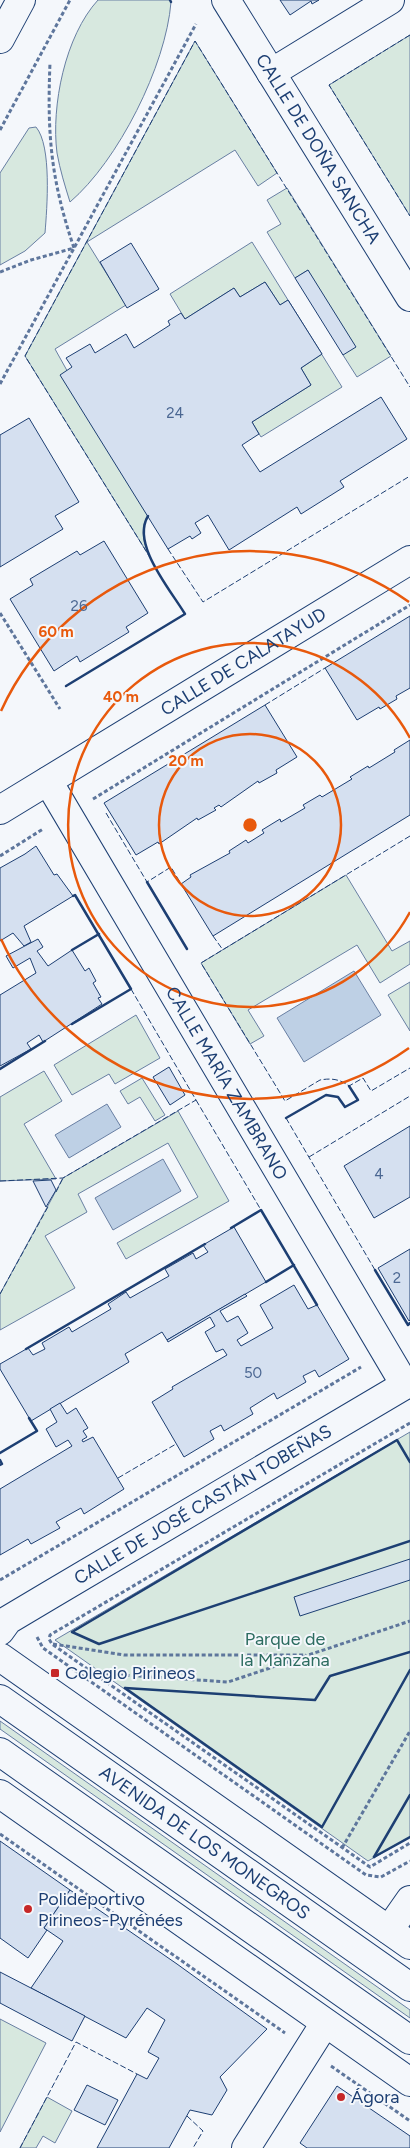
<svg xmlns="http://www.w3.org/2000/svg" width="410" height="2148" font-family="Figtree,sans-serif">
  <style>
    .green { fill: #d7e8df; stroke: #687fa3 }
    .water { fill: #bed0e5; stroke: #687fa3 }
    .building { fill: #d5e0f0; stroke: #1d3f73 }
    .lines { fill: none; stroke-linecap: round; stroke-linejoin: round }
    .minor-casing { stroke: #1d3f73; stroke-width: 30 }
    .major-casing { stroke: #1d3f73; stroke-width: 30 }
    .path { stroke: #5e769c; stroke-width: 3; stroke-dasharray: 4 2.5; stroke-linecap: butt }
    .minor { stroke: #f4f7fb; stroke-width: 28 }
    .major { stroke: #f4f7fb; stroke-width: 28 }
    .fence { stroke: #1d3f73; stroke-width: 1; stroke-dasharray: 6 2.5; stroke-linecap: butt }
    .wall { stroke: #1d3f73; stroke-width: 2.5 }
    .ring { fill: none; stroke: #e8590c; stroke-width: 2.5 }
    .poi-dot { fill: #c62828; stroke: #f4f7fb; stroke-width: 2 }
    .labels { text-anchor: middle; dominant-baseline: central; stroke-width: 4; stroke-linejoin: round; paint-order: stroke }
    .number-label { font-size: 15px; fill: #4b6792 }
    .street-label { font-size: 18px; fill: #1d3f73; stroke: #f4f7fb }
    .park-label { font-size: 18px; fill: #2c6c60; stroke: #f4f7fb }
    .poi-label { font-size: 18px; fill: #1d3f73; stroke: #f4f7fb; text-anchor: start }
    .centre { fill: #e8590c; stroke: #f4f7fb; stroke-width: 2.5 }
    .ring-label { font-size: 15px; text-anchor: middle; font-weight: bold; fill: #e8590c; stroke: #f4f7fb; stroke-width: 4; stroke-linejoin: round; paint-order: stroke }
  </style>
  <rect width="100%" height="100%" fill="#f4f7fb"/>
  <!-- green -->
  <g class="green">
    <path d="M 98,0 L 170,0 L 171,2 C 166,66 118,161 70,202 C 65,186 60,170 57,153 C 51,106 65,36 98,0 Z"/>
    <path d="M 410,35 L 410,216 L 329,85 Z"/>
    <path d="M 195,41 L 277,173 L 258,186 L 235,150 L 87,242 L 126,305 L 55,349 L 148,516 C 139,531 144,544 151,559 L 25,356 Z"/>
    <path d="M 36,127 C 52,146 47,208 45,233 L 25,251 L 0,265 L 0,173 L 29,128 Z"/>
    <path d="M 287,188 L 391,356 L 357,377 L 343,355 L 308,270 L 295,278 L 267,232 L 281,224 L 267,200 Z"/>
    <path d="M 252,242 L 342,387 L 261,437 L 252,422 L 311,385 L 301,368 L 322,354 L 288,300 L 280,305 L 265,282 L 240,297 L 234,288 L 185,319 L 170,294 Z"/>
    <path d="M 346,875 L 392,951 L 410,941 L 410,964 L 380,983 L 357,945 L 248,1010 L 264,1036 L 250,1044 L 201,963 Z"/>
    <path d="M 410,982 L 410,1031 L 388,995 Z"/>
    <path d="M 136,1015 L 160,1058 L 115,1084 L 109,1074 L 72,1095 L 54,1065 Z"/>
    <path d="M 44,1071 L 62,1101 L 24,1124 L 56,1179 L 0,1181 L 0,1097 Z"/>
    <path d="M 142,1078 L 165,1115 L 155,1121 L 140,1097 L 128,1104 L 120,1091 Z"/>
    <path d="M 178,1111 L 229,1201 L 126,1259 L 117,1243 L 198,1197 L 168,1143 L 78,1194 L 87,1212 L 45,1236 L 75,1288 L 0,1330 L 0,1294 L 63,1178 Z"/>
    <path d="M 410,1432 L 410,1837 L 368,1861 L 55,1640 Z"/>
    <path d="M 0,1721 L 410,2010 L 410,2018 L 0,1729 Z"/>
    <path d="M 0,2019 L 46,2043 L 0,2132 Z"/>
    <path d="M 47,2097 L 72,2111 L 55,2143 L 43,2136 L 36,2148 L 20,2148 Z"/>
  </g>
  <!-- water -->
  <g class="water">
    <path d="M 354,971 L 381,1015 L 304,1062 L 277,1018 Z"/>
    <path d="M 107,1104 L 121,1127 L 69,1158 L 55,1135 Z"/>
    <path d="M 163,1159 L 181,1191 L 113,1230 L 95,1198 Z"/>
  </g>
  <!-- building -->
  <g class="building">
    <path d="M 280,0 L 319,0 L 312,4 L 311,1 L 290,15 Z"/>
    <path d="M 131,243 L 159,289 L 127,308 L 100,262 Z"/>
    <path d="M 308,270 L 356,347 L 343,355 L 295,278 Z"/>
    <path d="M 265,282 L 280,305 L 288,300 L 322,354 L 301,368 L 311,385 L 252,422 L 259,434 L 242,445 L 260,472 L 381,397 L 407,439 L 340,481 L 344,487 L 301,514 L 297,507 L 229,550 L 208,515 L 195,523 L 201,533 L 192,539 L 190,536 L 168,549 L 60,375 L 72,367 L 66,358 L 90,344 L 95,353 L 126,334 L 134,348 L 170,325 L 168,321 L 181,313 L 185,319 L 234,288 L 240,297 Z"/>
    <path d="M 29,418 L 79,502 L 55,516 L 63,529 L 0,567 L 0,435 Z"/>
    <path d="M 104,541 L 148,613 L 126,627 L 129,632 L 80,662 L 77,656 L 54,671 L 10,599 L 33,585 L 30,579 L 77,551 L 80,555 Z"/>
    <path d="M 410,616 L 410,688 L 396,696 L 397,699 L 380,709 L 379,707 L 357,720 L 325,668 Z"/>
    <path d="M 265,705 L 297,757 L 276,770 L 277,773 L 259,783 L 258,781 L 221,807 L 219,805 L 214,808 L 216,810 L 198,820 L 197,818 L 159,844 L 158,842 L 136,855 L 104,803 Z"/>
    <path d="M 410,740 L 410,815 L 213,936 L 181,884 L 191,877 L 190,875 L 230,853 L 229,851 L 246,840 L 248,843 L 264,833 L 262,830 L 280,819 L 281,822 L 305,808 L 303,805 L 320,795 L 322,797 L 352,779 L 350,777 L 368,766 L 369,768 L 395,752 L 394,750 Z"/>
    <path d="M 36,846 L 54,875 L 57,874 L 73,896 L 24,926 L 31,942 L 24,946 L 13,933 L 0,941 L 0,868 L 25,854 Z"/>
    <path d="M 38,939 L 43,947 L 37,951 L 48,966 L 72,950 L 85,971 L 89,968 L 96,981 L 93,983 L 101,997 L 98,998 L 102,1004 L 43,1042 L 39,1035 L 27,1043 L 31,1049 L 0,1066 L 0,995 L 36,973 L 30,958 L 13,968 L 6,956 Z"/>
    <path d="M 169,1067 L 185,1095 L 170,1105 L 153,1077 Z"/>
    <path d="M 410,1126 L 410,1197 L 374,1218 L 344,1166 Z"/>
    <path d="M 51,1180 L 56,1190 L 46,1207 L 33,1181 Z"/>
    <path d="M 234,1227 L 266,1282 L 167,1340 L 162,1332 L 125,1354 L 129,1362 L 31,1421 L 0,1369 L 0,1364 L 28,1348 L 33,1355 L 45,1349 L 42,1343 L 69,1327 L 72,1332 L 111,1309 L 108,1304 L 126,1292 L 130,1298 L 169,1276 L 165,1269 L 193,1253 L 196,1259 L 208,1252 L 203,1245 Z"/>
    <path d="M 410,1249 L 410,1320 L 409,1321 L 378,1268 Z"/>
    <path d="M 294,1285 L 308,1309 L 317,1305 L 349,1359 L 319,1377 L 315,1370 L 303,1376 L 306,1382 L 277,1399 L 274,1393 L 250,1408 L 253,1414 L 224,1431 L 221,1425 L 210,1431 L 214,1439 L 184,1457 L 152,1402 L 173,1389 L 172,1387 L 227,1355 L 223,1349 L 216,1352 L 205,1332 L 215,1326 L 210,1317 L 168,1342 L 167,1340 L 245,1294 L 247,1296 L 220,1311 L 227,1322 L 238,1316 L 248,1333 L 237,1340 L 241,1346 L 273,1328 L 260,1305 Z"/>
    <path d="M 60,1403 L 67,1414 L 76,1408 L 88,1428 L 83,1431 L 87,1437 L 82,1440 L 83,1442 L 93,1437 L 124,1489 L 84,1514 L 81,1508 L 56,1522 L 60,1528 L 31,1544 L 28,1539 L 0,1555 L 0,1489 L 72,1446 L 68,1440 L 56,1447 L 46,1429 L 57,1422 L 50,1409 Z"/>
    <path d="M 410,1559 L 410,1580 L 300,1616 L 294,1597 Z"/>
    <path d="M 0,1841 L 70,1890 L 44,1928 L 47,1930 L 28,1958 L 0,1938 Z"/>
    <path d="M 70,1890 L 177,1964 L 267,2029 L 220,2077 L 227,2090 L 212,2115 L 190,2110 L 169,2148 L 97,2148 L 137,2074 L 147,2079 L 159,2058 L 148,2052 L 165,2020 L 147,2008 L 126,2038 L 31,1988 L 63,1941 L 44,1928 Z"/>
    <path d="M 0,1972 L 85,2016 L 72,2041 L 0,2003 Z"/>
    <path d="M 87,2085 L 118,2100 L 105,2125 L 74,2110 Z"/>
    <path d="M 337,2086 L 410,2136 L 410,2148 L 307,2148 L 300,2143 Z"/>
  </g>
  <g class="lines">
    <!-- minor casing -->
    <g class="minor-casing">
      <g id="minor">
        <path id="s1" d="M 226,0 L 410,297"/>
        <path d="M 271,73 L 390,0"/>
        <path id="s2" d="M 48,781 L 405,1385"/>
        <path id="s3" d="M 0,810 L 410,560"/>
        <path id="s4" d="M 0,1631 L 8,1620 L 50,1595 L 410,1382"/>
        <path d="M 0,1657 L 410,1945"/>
        <path d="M 0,1794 L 410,2082"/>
        <path d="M 389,1930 L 410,1900"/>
        <path d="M 246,2148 L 325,2023"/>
      </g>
    </g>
    <!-- major casing -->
    <g class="major-casing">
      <g id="major">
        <path d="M 0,39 L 21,0"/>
        <path id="s5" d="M 0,1699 L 410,1987"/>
        <path d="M 0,1752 L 410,2040"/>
      </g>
    </g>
    <!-- path -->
    <g class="path">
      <path d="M 0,130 L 70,0"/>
      <path d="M 0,272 L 31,260 L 74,248 C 51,180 47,135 50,63"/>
      <path d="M 0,384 L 196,24"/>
      <path d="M 0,613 L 60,709"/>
      <path d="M 93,799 L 410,605"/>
      <path d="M 0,856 L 43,829"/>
      <path d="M 410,1423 L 50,1635 L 49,1639 L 52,1644 L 370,1867 L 410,1843"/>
      <path d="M 0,1580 L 361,1367"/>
      <path d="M 37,1637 L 43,1648 L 366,1875 L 381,1877 L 410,1861"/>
      <path d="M 53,1644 L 124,1655 L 306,1655"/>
      <path d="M 93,1673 L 228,1682 L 410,1621"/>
      <path d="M 0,1834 L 285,2033"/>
      <path d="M 342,1848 L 410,1731"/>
      <path d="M 331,2066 L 410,2121"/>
    </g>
    <!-- minor -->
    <use href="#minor" class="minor"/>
    <!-- major -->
    <use href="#major" class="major"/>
    <!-- fence -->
    <g class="fence">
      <path d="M 410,35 L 329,85 L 410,216"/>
      <path d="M 168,549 L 203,602 L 410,476"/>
      <path d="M 151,559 L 25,356 L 195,41 L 410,387"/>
      <path d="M 265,705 L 325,668"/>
      <path d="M 106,813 L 147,882 L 171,867 L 181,884"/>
      <path d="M 410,836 L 201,963 L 285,1101 L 320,1080 C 331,1078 340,1079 349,1086 L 363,1078 L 371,1091 L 410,1068"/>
      <path d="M 213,936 L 223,950"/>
      <path d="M 196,1100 L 261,1210"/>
      <path d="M 286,1118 L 375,1270"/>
      <path d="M 309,1157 L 410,1096"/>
      <path d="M 0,1181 L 63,1178 L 196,1100 L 131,989"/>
      <path d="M 56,1192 L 63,1178"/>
      <path d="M 0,1294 L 49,1205"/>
      <path d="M 118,1478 L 176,1444"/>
      <path d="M 187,2116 L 203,2131 L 193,2148"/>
      <path d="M 20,2148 L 76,2042 L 137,2074"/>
    </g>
    <!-- wall -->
    <g class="wall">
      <path d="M 170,0 L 171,2"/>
      <path d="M 66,686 L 185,614 C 170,589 131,544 148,516"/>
      <path d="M 147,882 L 187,949"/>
      <path d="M 72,950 L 99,934"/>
      <path d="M 72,1024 L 131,989 L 75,895 L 73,896"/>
      <path d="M 0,1069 L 45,1041"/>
      <path d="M 286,1118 L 326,1095 L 338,1097 L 345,1107 L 358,1100 L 349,1086"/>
      <path d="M 231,1228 L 261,1210 L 317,1305"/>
      <path d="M 375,1270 L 408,1325 L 410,1323"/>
      <path d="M 266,1282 L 294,1265"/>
      <path d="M 26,1349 L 205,1244"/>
      <path d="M 0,1453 L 37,1431 L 29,1418"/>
      <path d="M 0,1460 L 2,1464 L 0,1465"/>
      <path d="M 410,1462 L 397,1440 L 72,1632 L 99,1644 L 410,1541"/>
      <path d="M 125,1688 L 322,1827 L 410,1670"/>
      <path d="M 125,1688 L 315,1700 L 330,1676 L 410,1652"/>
      <path d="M 374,1857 L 410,1795"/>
      <path d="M 374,1857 L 410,1837"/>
    </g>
  </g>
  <!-- distance rings -->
  <g class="ring">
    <circle cx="250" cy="825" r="91"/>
    <path d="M410 912A182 182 0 1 1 410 738"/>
    <path d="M409 1048A274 274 0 0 1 1 939M1 711A274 274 0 0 1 409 602"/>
  </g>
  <!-- markers -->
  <g class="poi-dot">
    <rect x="50" y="1668" width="10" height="10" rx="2.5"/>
    <circle cx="28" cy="1909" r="5"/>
    <circle cx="341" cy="2097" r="5"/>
  </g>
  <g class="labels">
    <!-- number labels -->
    <g class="number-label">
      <text x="175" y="413">24</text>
      <text x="79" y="606">26</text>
      <text x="379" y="1174">4</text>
      <text x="397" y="1278">2</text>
      <text x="253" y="1373">50</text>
    </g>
    <!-- street labels -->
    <g class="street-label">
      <text stroke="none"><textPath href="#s1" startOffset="175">CALLE DE DOÑA SANCHA</textPath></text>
      <text stroke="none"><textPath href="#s3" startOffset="285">CALLE DE CALATAYUD</textPath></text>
      <text stroke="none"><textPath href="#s2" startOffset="351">CALLE MARÍA ZAMBRANO</textPath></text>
      <text stroke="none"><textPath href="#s4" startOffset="240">CALLE DE JOSÉ CASTÁN TOBEÑAS</textPath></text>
      <text stroke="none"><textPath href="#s5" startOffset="250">AVENIDA DE LOS MONEGROS</textPath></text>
    </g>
    <!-- park labels -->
    <g class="park-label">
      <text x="285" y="1639">Parque de<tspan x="285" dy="21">la Manzana</tspan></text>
    </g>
    <!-- poi labels -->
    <g class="poi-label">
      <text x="65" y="1673">Colegio Pirineos</text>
      <text x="38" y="1899">Polideportivo<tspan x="38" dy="21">Pirineos-Pyrénées</tspan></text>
      <text x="351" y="2097">Ágora</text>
    </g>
  </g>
  <circle cx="250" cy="825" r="8" class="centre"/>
  <g class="ring-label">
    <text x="56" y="637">60 m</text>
    <text x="121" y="702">40 m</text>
    <text x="186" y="766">20 m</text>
  </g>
</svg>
